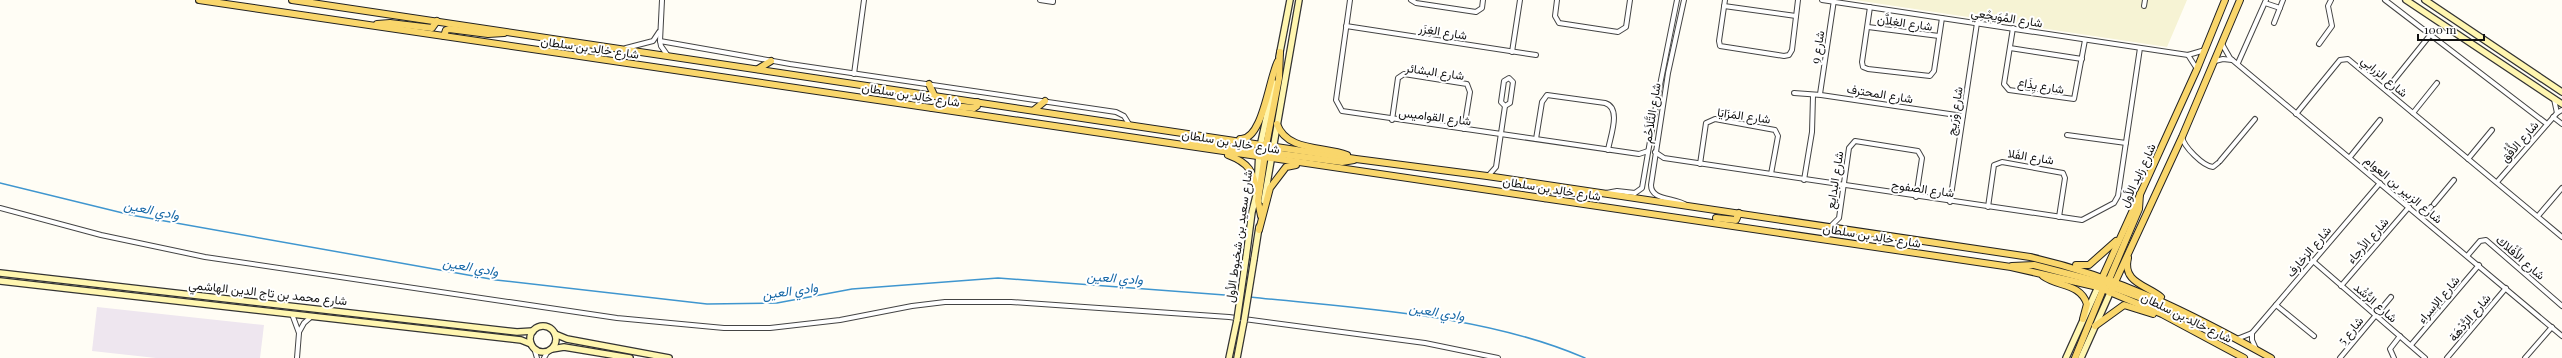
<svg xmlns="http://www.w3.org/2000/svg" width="2562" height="358" font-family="'Playfair Display',Vazirmatn,serif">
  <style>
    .industrial { fill: #eee6ef }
    .farmland { fill: #f6f3d4 }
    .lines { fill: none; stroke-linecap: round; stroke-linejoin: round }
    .stream { stroke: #3f96cf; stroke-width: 1.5 }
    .street-casing { stroke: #444; stroke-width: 6 }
    .secondary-casing { stroke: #333; stroke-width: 8 }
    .primary-casing { stroke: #222; stroke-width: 8 }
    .street { stroke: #fff; stroke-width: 4 }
    .secondary { stroke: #fff6b0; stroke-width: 5.5 }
    .primary { stroke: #f9d66b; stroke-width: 6 }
    .secondary-bridge-casing { stroke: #333; stroke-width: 8; stroke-linecap: butt }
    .secondary-bridge { stroke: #fff6b0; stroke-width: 5.5 }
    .labels { text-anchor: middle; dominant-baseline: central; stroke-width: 4; stroke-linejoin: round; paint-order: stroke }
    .street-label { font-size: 12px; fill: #111; stroke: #fff }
    .water-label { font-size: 13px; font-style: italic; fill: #1768a6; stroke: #fff }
  </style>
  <rect width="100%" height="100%" fill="#fffdf5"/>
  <!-- industrial -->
  <path class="industrial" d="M 97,307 L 264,325 L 260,358 L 156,358 L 92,351 Z"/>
  <!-- farmland -->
  <path class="farmland" d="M 1855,0 L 2187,0 L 2167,47 Z"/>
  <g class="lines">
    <!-- stream -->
    <g class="stream">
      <path d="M 0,183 L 131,215 L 496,280 L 707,304 L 777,303 L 852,289 L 998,278 L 1238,296"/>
      <path d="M 1250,297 C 1361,309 1483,314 1585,358"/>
    </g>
    <!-- street casing -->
    <g class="street-casing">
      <g id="street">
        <path d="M 662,0 L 660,41 L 661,46 L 668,56"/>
        <path d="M 1040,0 L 1053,2 L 1053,0"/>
        <path d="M 1350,0 L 1336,100 L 1342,111 L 1639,154 L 1648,151"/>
        <path d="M 1411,0 L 1416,3 L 1476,12 L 1482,8 L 1483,0"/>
        <path d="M 1557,0 L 1555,16 L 1559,23 L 1618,32 L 1626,27 L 1630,0"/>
        <path d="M 1684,0 L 1668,73 L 1651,185 C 1651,201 1675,197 1686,205"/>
        <path d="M 1725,0 L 1719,41 L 1720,46 L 1784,56 L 1789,55 L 1792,50 L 1798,0"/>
        <path d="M 1822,0 L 2188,55 L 2205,50"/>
        <path d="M 2385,0 L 2547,124"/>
        <path d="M 2265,3 L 2280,8"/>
        <path d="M 1724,6 L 1796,16"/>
        <path d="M 2144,6 L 2145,0"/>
        <path d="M 1870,7 L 1862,62 L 1863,67 L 1868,69 L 1930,76 L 1934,71 L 1942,18"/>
        <path d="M 2274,23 L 2283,0"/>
        <path d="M 1346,26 L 1536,55"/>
        <path d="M 1868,27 L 1939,36"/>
        <path d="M 2013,28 L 2004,84 L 2009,90 L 2074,99 L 2085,40"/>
        <path d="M 660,41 L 790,64 L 1116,112 L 1124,116 L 1129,124"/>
        <path d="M 2222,44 L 2230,58 L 2562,336"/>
        <path d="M 2319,44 L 2332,26 L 2328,6 L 2331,0"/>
        <path d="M 626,48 L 653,41 L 659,32"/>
        <path d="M 2010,48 L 2082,59"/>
        <path d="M 1512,52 L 1520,0"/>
        <path d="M 2188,55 L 2197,69"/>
        <path d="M 2215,61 L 2223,59 L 2232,60"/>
        <path d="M 2238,63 L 2266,0"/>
        <path d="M 854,74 L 864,0"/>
        <path d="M 1509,78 L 1513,82 L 1510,103 L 1505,106 L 1501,102 L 1504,81 Z"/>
        <path d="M 2386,90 L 2431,34"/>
        <path d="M 1794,93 L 1821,95 L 1963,116"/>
        <path d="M 1820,94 L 1834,0"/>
        <path d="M 2554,99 L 2557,113"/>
        <path d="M 2413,113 L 2437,83"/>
        <path d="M 2296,114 L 2340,60 L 2348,59 L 2562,237"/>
        <path d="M 2553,117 L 2562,124"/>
        <path d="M 1392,120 L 1398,78 L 1404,74 L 1467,84 L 1470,92 L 1464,129"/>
        <path d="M 2067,135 L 2126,143"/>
        <path d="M 2182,137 C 2184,147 2203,166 2213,167 L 2218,163"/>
        <path d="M 1536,139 L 1542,102 L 1547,95 L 1605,103 C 1622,108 1610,137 1608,150"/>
        <path d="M 1655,152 L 1664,158 L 2082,220 L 2114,203 L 2118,196 L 2140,48"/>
        <path d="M 2350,157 L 2380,120"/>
        <path d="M 2468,159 L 2492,130"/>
        <path d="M 2220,161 L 2255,119"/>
        <path d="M 1700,164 L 1706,123 L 1715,119 L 1775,130 L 1778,136 L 1771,174"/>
        <path d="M 1488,176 L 1496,167 L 1505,106"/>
        <path d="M 1804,180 L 1812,132 L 1813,96"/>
        <path d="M 2497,182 L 2557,113 L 2562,110"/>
        <path d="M 1606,193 L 1617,191 L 1635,193 L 1642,188 L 1657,100 L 1677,0"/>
        <path d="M 1950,202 L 1977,23"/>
        <path d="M 2434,204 L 2454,180"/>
        <path d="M 1988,207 L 1994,165 L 2002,162 L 2063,173 L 2065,178 L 2059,217"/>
        <path d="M 0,208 L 101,235 L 205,257 L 617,318 L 724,328 L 770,328 L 840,320 L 912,306 L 945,302 L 1011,302 L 1229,317 L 1425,343 L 1498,358"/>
        <path d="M 2538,216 L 2562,188"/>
        <path d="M 2423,217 L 2431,207"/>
        <path d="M 1830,227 L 1839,218 L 1849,148 L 1855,141 L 1918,151 L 1922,158 L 1916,197"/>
        <path d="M 2468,255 L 2480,241 L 2486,240 L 2562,306"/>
        <path d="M 2313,261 L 2425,358"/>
        <path d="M 2341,286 L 2409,207"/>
        <path d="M 2276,305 L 2314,336"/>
        <path d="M 292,314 L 299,333 L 297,358"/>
        <path d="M 299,332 L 304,323 L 312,316"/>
        <path d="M 2252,333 L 2252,340 L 2256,349"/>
        <path d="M 2237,339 L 2252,333 L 2380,183"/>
        <path d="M 2411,345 L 2479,265"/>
        <path d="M 534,348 L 537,358"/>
        <path d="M 544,358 L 548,351"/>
        <path d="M 2340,358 L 2391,297"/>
        <path d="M 2394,358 L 2390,349 L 2400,336"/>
        <path d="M 2447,358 L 2506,288"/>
        <path d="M 2525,358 L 2552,327"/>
      </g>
    </g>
    <!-- secondary casing -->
    <g class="secondary-casing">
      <g id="secondary">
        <path d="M 2406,0 L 2562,104"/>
        <path d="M 2425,0 L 2562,92"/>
        <path d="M 1279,57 L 1290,0"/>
        <path d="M 1264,201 L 1299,0"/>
        <path d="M 1246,258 L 1252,212 L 1257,192 L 1259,151 L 1274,83"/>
        <path d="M 1254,259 L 1259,227"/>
        <path d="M 0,273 L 517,332 L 533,331"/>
        <path d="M 0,281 L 521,340 L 531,344"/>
        <circle cx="543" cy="339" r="13"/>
        <path d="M 555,334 L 567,339 L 669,358"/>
        <path d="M 552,349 L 564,347 L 630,358"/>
        <path d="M 1229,358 L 1237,320"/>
        <path d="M 1237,358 L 1244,321"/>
        <path d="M 2066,358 L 2098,287"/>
        <path d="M 2081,358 L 2110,293"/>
      </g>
    </g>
    <!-- primary casing -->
    <g class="primary-casing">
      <g id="primary">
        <path d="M 199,0 L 2011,267 L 2098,287 L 2162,314 L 2244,358"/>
        <path d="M 292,0 L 1356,159 L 1487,176 L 2030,257 C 2119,277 2192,314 2271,358"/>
        <path d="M 377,24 L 390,23 L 432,28 L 437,21"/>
        <path d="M 444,36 L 446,30 L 449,29 L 488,34 L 504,33"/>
        <path d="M 758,69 L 771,61"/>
        <path d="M 929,84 L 934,95"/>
        <path d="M 932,108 L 942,105 L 974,108 L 977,106 L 977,102"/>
        <path d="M 1034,110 L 1045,101"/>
        <path d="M 1277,124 C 1287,152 1324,146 1347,155"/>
        <path d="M 1240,139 C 1263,141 1269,77 1278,61"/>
        <path d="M 1186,144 L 1201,142 L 1259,151 L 1268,150"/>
        <path d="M 1265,152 L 1342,162 L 1354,160"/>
        <path d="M 1228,155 C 1249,163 1253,171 1257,192"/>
        <path d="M 1272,158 L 1265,151 L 1279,78 L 1280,52"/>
        <path d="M 1545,198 L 1542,194 L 1547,190 L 1586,194"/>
        <path d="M 1261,216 L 1258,201 L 1265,154"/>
        <path d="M 1716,218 L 1736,220 L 1739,213"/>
        <path d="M 1259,230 L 1270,188 L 1286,167 L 1296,165"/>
        <path d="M 2128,258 C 2122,282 2146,285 2161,297"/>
        <path d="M 2076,265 L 2089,265 L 2116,241"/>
        <path d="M 2012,266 L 2034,265 L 2103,283 L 2115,281"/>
        <path d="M 2043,276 C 2058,287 2080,283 2087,304 L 2083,319"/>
        <path d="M 2108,282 L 2139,209 L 2140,194"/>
        <path d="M 2109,286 L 2190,316"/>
        <path d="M 2098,287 L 2197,69 L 2225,0"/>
        <path d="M 2110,293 L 2182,137 L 2240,0"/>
        <path d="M 2095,326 L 2124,305 L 2153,314"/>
        <path d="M 2075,358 L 2104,287"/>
      </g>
    </g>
    <!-- street -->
    <use href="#street" class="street"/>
    <!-- secondary -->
    <use href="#secondary" class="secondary"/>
    <!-- primary -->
    <use href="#primary" class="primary"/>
    <!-- secondary-bridge casing -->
    <g class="secondary-bridge-casing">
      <g id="secondary-bridge">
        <path d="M 1237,320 L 1246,258"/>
        <path d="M 1244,321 L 1254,259"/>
      </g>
    </g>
    <!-- secondary-bridge -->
    <use href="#secondary-bridge" class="secondary-bridge"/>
  </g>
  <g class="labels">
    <!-- street labels -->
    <g class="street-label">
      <text transform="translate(2007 17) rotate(9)">شارع المُوَيجْعِي</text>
      <text transform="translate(1905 22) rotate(8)">شارع الغِلاَّن</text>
      <text transform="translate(1443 31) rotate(9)">شارع الغِزَر</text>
      <text transform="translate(590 47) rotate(8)">شارع خالِد بن سلطان</text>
      <text transform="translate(1817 47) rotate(-81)">شارع 9</text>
      <text transform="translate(1435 71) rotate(8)">شارع البشائر</text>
      <text transform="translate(2385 76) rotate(40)">شارع الزرابي</text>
      <text transform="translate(2041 85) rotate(9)">شارع يِذَاع</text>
      <text transform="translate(1880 93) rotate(9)">شارع المحترف</text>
      <text transform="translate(911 94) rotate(9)">شارع خالِد بن سلطان</text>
      <text transform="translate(1954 111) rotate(-81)">شارع وْرَيج</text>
      <text transform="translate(1651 113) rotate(-81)">شارع التَّلاَحُم</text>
      <text transform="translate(1744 115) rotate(8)">شارع المَزَايَا</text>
      <text transform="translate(1435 116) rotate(7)">شارع القواميس</text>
      <text transform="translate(1231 141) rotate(9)">شارع خالِد بن سلطان</text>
      <text transform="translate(2519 141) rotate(-49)">شارع الأُفُق</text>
      <text transform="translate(2031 156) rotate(9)">شارع الفَلا</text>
      <text transform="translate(2137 175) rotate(-65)">شارع زايد الأول</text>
      <text transform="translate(1834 180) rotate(-81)">شارع البدايع</text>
      <text transform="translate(1552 188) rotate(9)">شارع خالِد بن سلطان</text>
      <text transform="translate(1923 188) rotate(8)">شارع الصفوح</text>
      <text transform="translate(2404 189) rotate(40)">شارع الزبير بن العوام</text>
      <text transform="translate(1872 235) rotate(9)">شارع خالِد بن سلطان</text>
      <text transform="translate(1238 236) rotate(-82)">شارع سعيد بن شخبوط الأول</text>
      <text transform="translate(2367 240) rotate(-49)">شارع الأرجاء</text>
      <text transform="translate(2308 251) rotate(-50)">شارع الزخارف</text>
      <text transform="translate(2521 257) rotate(41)">شارع الأَفْلاك</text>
      <text transform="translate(268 292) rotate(6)">شارع محمد بن تاج الدين الهاشمي</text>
      <text transform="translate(2438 299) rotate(-50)">شارع الإسراء</text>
      <text transform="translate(2376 302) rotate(41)">شارع الرُّشْد</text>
      <text transform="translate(2187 317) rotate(26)">شارع خالِد بن سلطان</text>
      <text transform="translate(2469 317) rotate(-50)">شارع الرُّدْهَة</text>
      <text transform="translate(2350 330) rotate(-50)">شارع 5</text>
    </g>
    <!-- water labels -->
    <g class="water-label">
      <text transform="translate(152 209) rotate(11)">وادي العين</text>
      <text transform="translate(471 266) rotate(10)">وادي العين</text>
      <text transform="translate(1115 277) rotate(4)">وادي العين</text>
      <text transform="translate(790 290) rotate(-8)">وادي العين</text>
      <text transform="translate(1437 311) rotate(9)">وادي العين</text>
    </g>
  </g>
  <!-- scale -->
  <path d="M2418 34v6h66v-6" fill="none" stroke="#111111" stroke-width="2"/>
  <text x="2424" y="34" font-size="12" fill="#111111" stroke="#ffffff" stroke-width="3" paint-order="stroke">100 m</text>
</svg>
